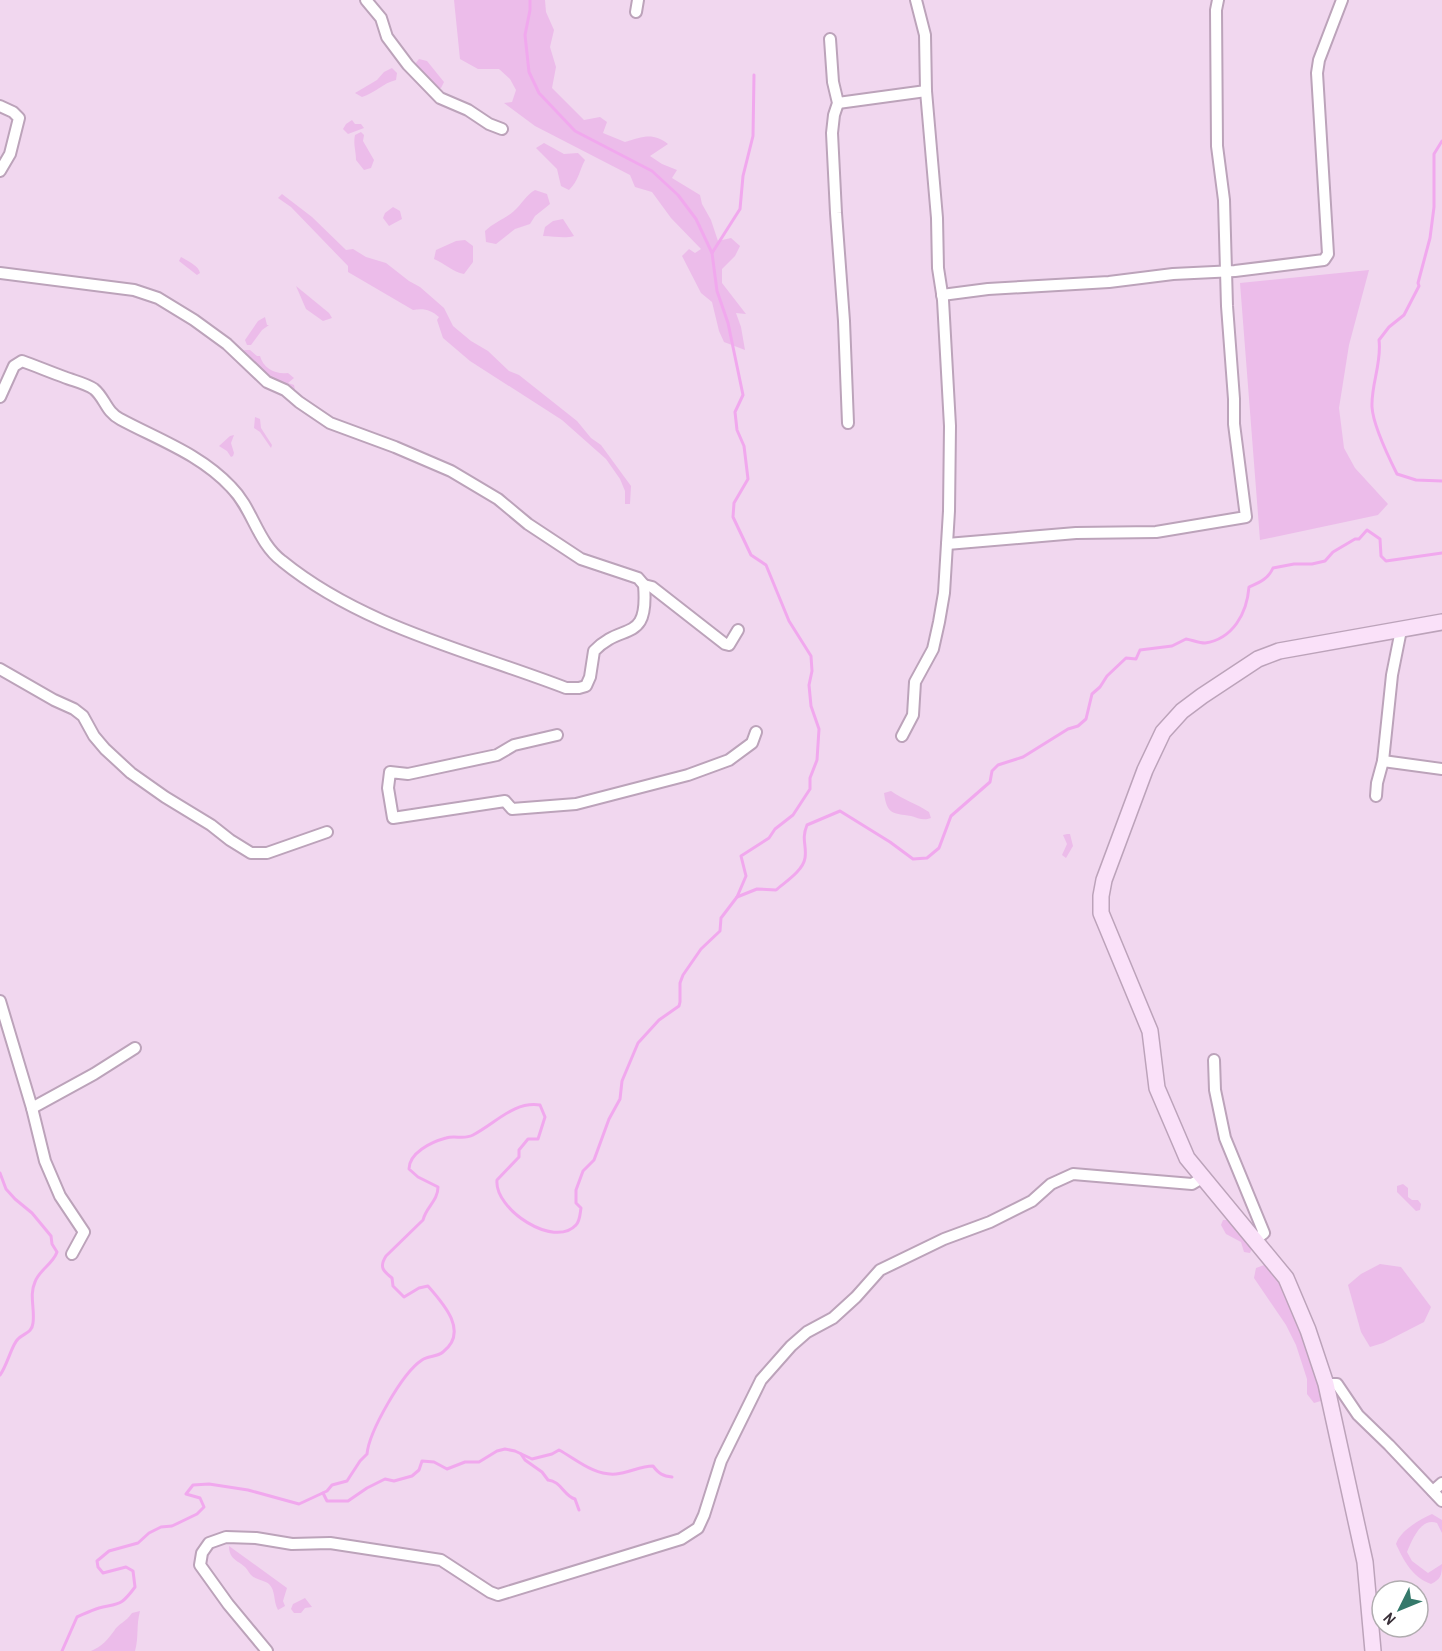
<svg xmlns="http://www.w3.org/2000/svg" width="1442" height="1651" font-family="'Archivo Narrow',sans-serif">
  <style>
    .green { fill: #ecbcea }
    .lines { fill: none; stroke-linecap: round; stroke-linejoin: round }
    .stream { stroke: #f1a8ee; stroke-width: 3 }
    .street-casing { stroke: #bca3ba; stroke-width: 14 }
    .secondary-casing { stroke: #bca3ba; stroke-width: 18 }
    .street { stroke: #fff; stroke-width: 10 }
    .secondary { stroke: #fae1f9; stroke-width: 15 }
  </style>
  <rect width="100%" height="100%" fill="#f1d7ef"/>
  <!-- green -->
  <g class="green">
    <path d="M 454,0 L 545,0 L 546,12 L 554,30 L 550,47 L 556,67 L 552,88 L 584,120 L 600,117 L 607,122 L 603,133 L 625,142 C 642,137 653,132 668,144 L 650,156 L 662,164 L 677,170 L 672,178 L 700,195 L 702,204 L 711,220 L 718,241 L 731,238 L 740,246 L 735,256 L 722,269 L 722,283 L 746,314 L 736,313 L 741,327 L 745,350 L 724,342 L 719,331 L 712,302 L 701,293 L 682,256 L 689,249 L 695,253 L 701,249 L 671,218 L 652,192 L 635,187 L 630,175 L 535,126 L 504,103 L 512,102 L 516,90 L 510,79 L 499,69 L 478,69 L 460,59 Z"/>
    <path d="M 419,59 L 427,61 L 444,82 L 441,88 L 434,88 L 415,64 Z"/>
    <path d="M 392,68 L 397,73 L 396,80 C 383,83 375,93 362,97 L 355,93 L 377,80 L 384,72 Z"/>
    <path d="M 352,120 L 355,124 L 361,124 L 364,128 L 348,134 L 343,129 L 346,124 Z"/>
    <path d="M 361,132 L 364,135 L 363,141 L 374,160 L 371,168 L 364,170 L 356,160 C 356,151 353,144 355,135 Z"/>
    <path d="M 544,143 L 564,154 L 578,153 L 585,160 C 579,171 579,180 569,190 L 561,186 L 557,169 L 536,148 Z"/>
    <path d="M 535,190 L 547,194 L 550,204 L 535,216 L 530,224 L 515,229 L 496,244 L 486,242 L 485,231 C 494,222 505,219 514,211 C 522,204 526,195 535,190 Z"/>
    <path d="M 282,194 L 312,217 L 346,250 L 353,249 L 366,257 L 386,263 L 409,281 L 420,287 L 444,308 L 453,326 L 471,341 L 488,351 L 509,371 L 519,375 L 577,421 L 591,438 L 601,445 L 631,486 L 630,504 L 625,504 L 625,491 L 620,479 L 606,459 L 562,420 L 470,361 L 443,338 L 437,320 L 439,317 C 431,310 424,308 413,310 L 348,272 L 348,266 L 291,207 L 278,198 Z"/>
    <path d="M 393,207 L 400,211 L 402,219 L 389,226 L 383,218 L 385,213 Z"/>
    <path d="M 563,219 L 574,236 C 563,239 555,236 543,236 L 545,227 L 553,221 Z"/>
    <path d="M 465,240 L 473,246 L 473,262 L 464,274 C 453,272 444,263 434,259 L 436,250 L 456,241 Z"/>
    <path d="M 181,257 C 188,261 199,266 200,273 L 197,275 L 179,261 Z"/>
    <path d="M 1369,270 L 1349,345 L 1339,408 L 1344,448 L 1355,468 L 1388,504 L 1378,515 L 1260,540 L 1240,283 Z"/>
    <path d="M 296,286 L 329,313 L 332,318 L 323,321 L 306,309 Z"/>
    <path d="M 265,317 L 267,325 L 269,325 L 262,330 L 251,345 L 247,345 L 245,340 L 258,321 Z"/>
    <path d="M 245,350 L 250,350 L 257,356 L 260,356 C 263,368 276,375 288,373 L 294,378 L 288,383 L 294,385 L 295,390 C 279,388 266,376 256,364 C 252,358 246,358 242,351 Z"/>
    <path d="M 255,417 L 260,419 L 261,428 L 272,445 L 271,448 L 260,432 L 254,428 Z"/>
    <path d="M 234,435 L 231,443 L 234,453 L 233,456 L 231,457 L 227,451 L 219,446 L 230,436 Z"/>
    <path d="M 891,791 C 904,800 917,804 929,812 L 931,818 C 923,821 918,818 911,816 C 893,813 887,815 884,793 Z"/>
    <path d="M 1067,834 L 1070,834 L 1073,846 L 1066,858 L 1062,855 L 1067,844 L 1063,835 Z"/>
    <path d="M 1403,1184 L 1408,1188 L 1408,1197 L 1412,1200 L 1418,1200 L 1421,1204 L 1420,1210 L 1416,1211 L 1397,1192 L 1397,1186 Z"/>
    <path d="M 1223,1220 L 1229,1220 L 1252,1248 L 1250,1253 L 1244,1252 L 1241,1242 L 1226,1234 L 1221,1225 Z"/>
    <path d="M 1267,1264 L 1280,1276 L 1295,1308 L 1324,1400 L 1314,1403 L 1307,1394 L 1307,1379 L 1296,1345 L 1286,1325 L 1254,1278 L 1256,1268 Z"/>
    <path d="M 1380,1264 L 1401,1267 L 1431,1307 L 1424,1322 L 1383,1343 L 1370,1347 L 1361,1332 L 1348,1285 L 1361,1274 Z"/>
    <path d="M 1432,1514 L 1442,1520 L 1442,1533 L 1437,1523 C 1421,1517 1412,1540 1407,1552 L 1412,1561 L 1428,1573 L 1442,1564 C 1442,1575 1441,1579 1431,1584 C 1412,1577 1404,1561 1396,1544 C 1400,1531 1420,1519 1432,1514 Z"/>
    <path d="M 229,1546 L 287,1588 L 283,1601 L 285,1606 L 278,1610 C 273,1601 276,1591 269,1584 C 264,1580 256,1580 251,1575 C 249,1573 248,1570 245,1567 C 237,1560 229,1559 229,1546 Z"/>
    <path d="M 305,1598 L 312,1607 L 305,1608 L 301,1613 L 294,1613 L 291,1609 L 293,1604 Z"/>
    <path d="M 140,1611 C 136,1626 139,1637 135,1651 L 91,1651 C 103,1646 107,1640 114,1631 C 118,1624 126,1622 132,1613 Z"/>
  </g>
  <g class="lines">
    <!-- stream -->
    <g class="stream">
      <path d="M 1442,141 L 1434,154 L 1434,207 L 1430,238 L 1418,283 L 1419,286 L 1404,315 L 1389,327 L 1379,340 C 1382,363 1371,384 1372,407 C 1373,424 1389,458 1397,474 L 1416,480 L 1442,481"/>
      <path d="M 712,253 L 740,209 L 743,176 L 753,136 L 754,75"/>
      <path d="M 737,897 L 757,889 L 776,890 C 785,882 803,871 805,858 C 807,845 801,840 807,825 L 840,811 L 890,842 L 913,859 L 927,858 L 939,848 L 951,816 L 990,782 L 992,771 L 998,765 L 1023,757 L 1068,729 L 1078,726 L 1086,719 L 1092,694 L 1100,687 L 1107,676 L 1126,658 L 1136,659 L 1140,650 L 1172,646 L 1186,639 C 1192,640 1199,643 1205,643 C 1233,639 1247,613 1249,587 C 1260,582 1268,579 1273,568 L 1294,564 L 1312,564 L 1325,561 L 1333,552 L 1355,539 L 1359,539 L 1367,530 L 1380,539 L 1381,556 L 1386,561 L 1442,553"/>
      <path d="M 0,1173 L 6,1189 L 15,1199 L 32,1213 L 51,1236 L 52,1244 L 57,1252 C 53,1264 39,1270 35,1282 C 29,1295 35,1309 33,1323 C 32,1333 24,1333 18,1339 C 12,1344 7,1366 0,1375"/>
      <path d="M 521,1454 L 525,1460 L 542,1472 L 548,1480 C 561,1481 564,1496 575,1499 L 579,1510"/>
      <path d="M 323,1493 L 327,1501 L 348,1501 L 367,1488 L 385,1479 L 394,1481 L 412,1476 L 419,1470 L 422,1461 L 434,1462 L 447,1469 L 465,1462 L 479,1462 L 497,1451 L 505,1449 L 515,1451 L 532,1459 L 552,1454 L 559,1450 C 576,1459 594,1476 616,1474 C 629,1473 640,1466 653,1466 C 659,1474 663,1476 672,1477"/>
      <path d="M 62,1651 L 77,1617 C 84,1614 92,1610 99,1608 C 120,1603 121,1606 135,1587 L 133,1571 L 126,1567 L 103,1573 L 98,1567 L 97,1561 L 109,1551 L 138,1543 L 149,1533 L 161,1527 L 172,1526 L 197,1514 L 204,1507 L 200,1498 L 186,1494 L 193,1485 L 209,1484 L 248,1490 L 299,1504 L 327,1491 L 332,1485 L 347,1481 L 360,1461 L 367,1454 C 369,1432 402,1373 422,1360 C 428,1356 437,1357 443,1352 C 469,1332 444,1304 428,1286 L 419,1288 L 404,1297 L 393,1286 L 392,1278 C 383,1271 379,1267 386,1256 L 423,1220 C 426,1207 438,1201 438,1187 L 418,1177 L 409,1169 C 409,1153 431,1142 446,1138 C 455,1135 464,1140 473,1135 C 496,1123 514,1101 540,1105 L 545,1117 L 538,1139 L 528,1139 L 519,1150 L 519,1157 L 497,1180 C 494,1209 554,1249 576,1225 C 580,1221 580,1214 581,1208 L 576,1203 L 576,1190 L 583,1171 L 594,1160 L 609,1119 L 620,1099 L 622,1081 L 638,1043 L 659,1020 L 679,1006 L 680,1002 L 680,983 L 683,975 L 701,949 L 720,931 L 721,918 L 737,897 L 746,876 L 741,856 L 769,838 L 775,829 L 793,815 L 810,789 L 810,778 L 817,760 L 819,729 L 811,706 L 809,685 L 812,671 L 811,656 L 789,621 L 766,565 L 751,555 L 733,517 L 734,503 L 748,479 L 744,446 L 737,430 L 735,412 L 743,395 L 728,323 L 717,291 L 712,253 L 696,219 L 678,195 L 652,171 L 575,131 L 539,93 L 529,72 L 525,35 L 530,10 L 530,0"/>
    </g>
    <!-- street casing -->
    <g class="street-casing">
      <g id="street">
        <path d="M 366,0 L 381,18 L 387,37 L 408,65 L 440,98 L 468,110 L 489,124 L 502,129"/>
        <path d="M 636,12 L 638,0"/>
        <path d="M 830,39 L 833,82 L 838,103 L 834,115 L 832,133 L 836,213 L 844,321 L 848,423"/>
        <path d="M 838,103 L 926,91"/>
        <path d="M 0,106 L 13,112 L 19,118 L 10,154 L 0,171"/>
        <path d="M 0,273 L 134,290 L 158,298 L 194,320 L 227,344 L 267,382 L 285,390 L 299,402 L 330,423 L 395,447 L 451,471 L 498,499 L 528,524 L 581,559 L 638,578 L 644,585 C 649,645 622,621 594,651 L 590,677 L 586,686 L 579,688 L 566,688 C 470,651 363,627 282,561 C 257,542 253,509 231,487 C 200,454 159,440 120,419 C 106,412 105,398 94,389 C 85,383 74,381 64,377 C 50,372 36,366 22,361 L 14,366 L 0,397"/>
        <path d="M 942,295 L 988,289 L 1109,282 L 1173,274 L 1235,271 L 1324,260 L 1328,254 L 1317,73 L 1319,60 L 1342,0"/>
        <path d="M 947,544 L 1076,533 L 1156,532 L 1246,517 L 1234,424 L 1234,399 L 1227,306 L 1224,200 L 1217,146 L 1216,10 L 1218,0"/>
        <path d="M 644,585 L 652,587 L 725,644 L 729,645 L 738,630"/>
        <path d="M 0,669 L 54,700 L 74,709 L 83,716 L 94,736 L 105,749 L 131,773 L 165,797 L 211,825 L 230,840 L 251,853 L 267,853 L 327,832"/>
        <path d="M 557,735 L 514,745 L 497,755 L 408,774 L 390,772 L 388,788 L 393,818 L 505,801 L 512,809 L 576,804 L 688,775 L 729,760 L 752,743 L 756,732"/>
        <path d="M 902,736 L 913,715 L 915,682 L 933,649 L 939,622 L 944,593 L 949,511 L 950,426 L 943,300 L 938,268 L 937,218 L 926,91 L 925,35 L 916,0"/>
        <path d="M 1383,761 L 1442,769"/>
        <path d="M 1376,796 L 1377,783 L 1383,761 L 1392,675 L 1401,630"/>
        <path d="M 0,1001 L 32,1108 L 45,1161 L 60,1196 L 84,1232 L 72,1254"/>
        <path d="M 1214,1060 L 1215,1090 L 1225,1138 L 1264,1233 L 1255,1240"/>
        <path d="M 32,1108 L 94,1074 L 135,1048"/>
        <path d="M 1326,1384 L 1337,1384 L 1358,1415 L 1389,1445 L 1442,1501"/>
        <path d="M 1433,1491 L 1442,1483"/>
        <path d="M 267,1651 L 228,1604 L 200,1565 L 202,1553 L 209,1543 L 226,1537 L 256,1538 L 292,1544 L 330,1543 L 441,1560 L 490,1592 L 498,1595 L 681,1539 L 698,1528 L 704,1515 L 721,1461 L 761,1380 L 791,1346 L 807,1332 L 833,1318 L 856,1297 L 880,1270 L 944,1239 L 990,1222 L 1032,1201 L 1051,1184 L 1073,1174 L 1192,1184 L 1202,1178"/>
      </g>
    </g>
    <!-- secondary casing -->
    <g class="secondary-casing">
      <path id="secondary" d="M 1373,1651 L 1365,1562 L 1326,1384 L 1308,1330 L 1286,1278 L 1187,1158 L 1157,1088 L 1150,1031 L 1101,913 L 1101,896 L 1104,880 L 1145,770 L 1163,732 L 1182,711 L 1202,696 L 1258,659 L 1279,651 L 1442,622"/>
    </g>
    <!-- street -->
    <use href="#street" class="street"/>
    <!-- secondary -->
    <use href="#secondary" class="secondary"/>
  </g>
  <!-- north arrow -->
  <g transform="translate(1400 1609) rotate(227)"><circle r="28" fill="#ffffff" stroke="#b0acaf" stroke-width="1.5"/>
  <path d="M0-4.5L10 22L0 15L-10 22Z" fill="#35796b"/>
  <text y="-9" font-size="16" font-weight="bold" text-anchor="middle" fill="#392f38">N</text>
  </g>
</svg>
